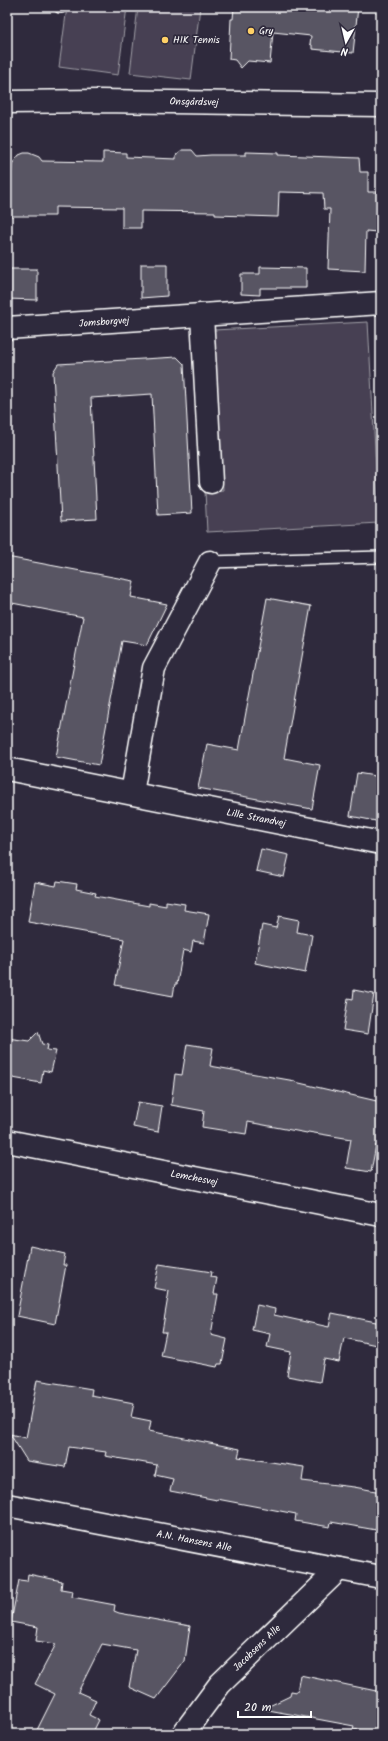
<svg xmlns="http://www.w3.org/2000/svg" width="388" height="1741" font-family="Kalam,sans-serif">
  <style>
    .green { fill: #464152; stroke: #a2a0a8 }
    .building { fill: #595564; stroke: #fff }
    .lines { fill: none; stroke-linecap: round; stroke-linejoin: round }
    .service-casing { stroke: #fff; stroke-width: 14 }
    .minor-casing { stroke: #fff; stroke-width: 25 }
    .service { stroke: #2f2a3d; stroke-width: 11 }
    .minor { stroke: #2f2a3d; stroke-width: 22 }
    .poi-dot { fill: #ffd166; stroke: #2f2a3d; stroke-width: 1.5 }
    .labels { text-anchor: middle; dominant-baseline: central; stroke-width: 3.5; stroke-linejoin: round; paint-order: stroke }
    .poi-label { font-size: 10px; fill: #fff; stroke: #2f2a3d; text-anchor: start }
    .street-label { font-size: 10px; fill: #fff; stroke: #2f2a3d }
  </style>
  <rect width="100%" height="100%" fill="#2f2a3d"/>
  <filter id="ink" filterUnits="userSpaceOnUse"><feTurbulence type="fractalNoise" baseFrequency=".025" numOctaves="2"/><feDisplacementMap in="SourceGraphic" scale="8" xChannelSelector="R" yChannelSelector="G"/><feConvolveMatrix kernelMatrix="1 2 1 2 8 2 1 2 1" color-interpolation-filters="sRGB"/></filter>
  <g filter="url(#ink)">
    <!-- green -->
    <g class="green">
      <path d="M 67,7 L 127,7 L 118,75 L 59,67 Z"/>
      <path d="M 138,7 L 200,7 L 191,80 L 130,73 Z"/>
      <path d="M 368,322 L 379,523 L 207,532 L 205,491 L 223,490 L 214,330 Z"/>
    </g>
    <!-- building -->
    <g class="building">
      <path d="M 234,7 L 358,7 L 353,53 L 312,49 L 312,45 L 310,44 L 311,36 L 273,32 L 270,63 L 248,61 L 241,68 L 235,60 L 229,59 L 231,19 L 233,19 Z"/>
      <path d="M 182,150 L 192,150 L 197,156 L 211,155 L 246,155 L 246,152 L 278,153 L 278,155 L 359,158 L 360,172 L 368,172 L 368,192 L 378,192 L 377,232 L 366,231 L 365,271 L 328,269 L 330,209 L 324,209 L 323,193 L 279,192 L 278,217 L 215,215 L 215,212 L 141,211 L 141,228 L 122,228 L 122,208 L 55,207 L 55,216 L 9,216 L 12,164 L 19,155 L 24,153 L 29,153 L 39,157 L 42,161 L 103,162 L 103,152 L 126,153 L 126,157 L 176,159 L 176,155 Z"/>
      <path d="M 141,264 L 167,264 L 167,296 L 141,298 Z"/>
      <path d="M 260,267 L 306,268 L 306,288 L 260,288 L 260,295 L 241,294 L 241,274 L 260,274 Z"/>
      <path d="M 7,269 L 37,269 L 37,300 L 7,299 Z"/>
      <path d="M 177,357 L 184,364 L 192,513 L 158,515 L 152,394 L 91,398 L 97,519 L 61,521 L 53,372 L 58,364 Z"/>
      <path d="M 7,557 L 134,581 L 131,597 L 167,604 L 147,645 L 122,641 L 99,765 L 56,757 L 83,617 L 7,602 Z"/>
      <path d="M 267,598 L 311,606 L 284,758 L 320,765 L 312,809 L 198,788 L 207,744 L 239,750 Z"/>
      <path d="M 357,773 L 381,777 L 381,822 L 350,816 Z"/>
      <path d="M 261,849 L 289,855 L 284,877 L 256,871 Z"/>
      <path d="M 57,881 L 77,884 L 76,889 L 96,893 L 95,896 L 149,906 L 149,903 L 166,906 L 166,901 L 185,904 L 184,910 L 209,914 L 204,943 L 193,941 L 191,952 L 183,950 L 177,984 L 175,984 L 173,996 L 115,985 L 124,939 L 28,922 L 35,882 L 56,886 Z"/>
      <path d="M 279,916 L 299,920 L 297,932 L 312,935 L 305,973 L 255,963 L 262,925 L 276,928 Z"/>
      <path d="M 354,990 L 374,994 L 368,1034 L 343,1030 L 348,998 L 353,999 Z"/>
      <path d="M 38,1032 L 42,1044 L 48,1045 L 47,1050 L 56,1051 L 51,1072 L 43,1070 L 41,1083 L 7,1077 L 7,1038 L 29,1041 Z"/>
      <path d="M 187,1044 L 213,1048 L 210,1066 L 295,1081 L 295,1082 L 381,1102 L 381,1146 L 376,1145 L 371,1172 L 346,1168 L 351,1139 L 308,1132 L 307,1133 L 248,1122 L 246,1134 L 202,1127 L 204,1111 L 171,1105 L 175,1074 L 182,1075 Z"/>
      <path d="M 138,1102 L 162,1106 L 158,1132 L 133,1127 Z"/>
      <path d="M 30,1246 L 65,1254 L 63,1265 L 66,1265 L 55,1324 L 17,1316 Z"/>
      <path d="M 159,1264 L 212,1272 L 211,1277 L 217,1278 L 214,1294 L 218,1294 L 211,1335 L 227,1339 L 222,1364 L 218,1364 L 217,1367 L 161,1356 L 166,1332 L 162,1332 L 169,1291 L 154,1288 Z"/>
      <path d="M 257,1305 L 275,1309 L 274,1315 L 329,1327 L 332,1313 L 381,1323 L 381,1346 L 344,1338 L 339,1362 L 324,1359 L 320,1382 L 287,1376 L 291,1352 L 267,1347 L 270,1334 L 252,1330 Z"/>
      <path d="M 37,1380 L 92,1389 L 91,1395 L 134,1403 L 131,1417 L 151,1421 L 149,1431 L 240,1449 L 238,1457 L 304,1467 L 302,1481 L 354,1487 L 381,1492 L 381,1523 L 377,1523 L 376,1530 L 331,1522 L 330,1527 L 295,1521 L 296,1514 L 217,1499 L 217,1500 L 170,1491 L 173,1479 L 155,1475 L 157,1465 L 105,1456 L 106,1452 L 69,1447 L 65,1467 L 27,1461 L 10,1434 L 26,1438 Z"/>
      <path d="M 28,1574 L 62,1581 L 61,1589 L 73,1591 L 72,1597 L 115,1605 L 114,1611 L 119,1613 L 190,1626 L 185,1661 L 156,1699 L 129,1687 L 136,1650 L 102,1644 L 78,1692 L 96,1700 L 89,1715 L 99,1720 L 92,1734 L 35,1734 L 55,1694 L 35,1684 L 56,1644 L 36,1641 L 38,1627 L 11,1622 L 19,1580 L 27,1581 Z"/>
      <path d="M 300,1675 L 381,1692 L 381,1734 L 353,1729 L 354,1726 L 263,1709 L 290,1696 L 291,1691 L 297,1692 Z"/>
    </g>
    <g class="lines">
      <!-- service casing -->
      <g class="service-casing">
        <g id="service">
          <path d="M 60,7 L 61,7"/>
          <path d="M 210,562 L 381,557"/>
        </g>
      </g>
      <!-- minor casing -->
      <g class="minor-casing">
        <g id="minor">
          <path d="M 7,102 L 99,101 L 381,105"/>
          <path d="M 202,315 L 211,482"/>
          <path d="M 7,328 L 381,303"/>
          <path d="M 7,769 L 381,843"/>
          <path d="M 132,793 L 154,668 L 210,562"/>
          <path d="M 7,1141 L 381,1215"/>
          <path d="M 7,1505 L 381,1577"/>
          <path d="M 183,1734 L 220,1684 L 339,1569"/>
        </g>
      </g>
      <!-- service -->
      <use href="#service" class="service"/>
      <!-- minor -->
      <use href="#minor" class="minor"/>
    </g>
  </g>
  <!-- markers -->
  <g class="poi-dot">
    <circle cx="251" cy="31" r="4"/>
    <circle cx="165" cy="40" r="4"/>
  </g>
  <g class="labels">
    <!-- poi labels -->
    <g class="poi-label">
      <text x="259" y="31">Gry</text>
      <text x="173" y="40">HIK Tennis</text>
    </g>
    <!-- street labels -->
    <g class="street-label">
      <text transform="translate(194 102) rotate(1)">Onsgårdsvej</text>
      <text transform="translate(104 322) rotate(-4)">Jomsborgvej</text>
      <text transform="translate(256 818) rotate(11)">Lille Strandvej</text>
      <text transform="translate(194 1178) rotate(11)">Lemchesvej</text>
      <text transform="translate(194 1541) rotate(11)">A.N. Hansens Alle</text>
      <text transform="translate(257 1648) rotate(-44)">Jacobsens Alle</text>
    </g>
  </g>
  <!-- margin -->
  <rect width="388" height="1741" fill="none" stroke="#2f2a3d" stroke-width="24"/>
  <rect x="12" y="12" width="364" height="1717" fill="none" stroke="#fff" stroke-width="1.5" filter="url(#ink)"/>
  <!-- north arrow -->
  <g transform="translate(346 42) rotate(188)" stroke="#2f2a3d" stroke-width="3" paint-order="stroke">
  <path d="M0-3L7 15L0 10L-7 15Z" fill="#ffffff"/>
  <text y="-6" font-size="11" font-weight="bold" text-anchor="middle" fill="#ffffff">N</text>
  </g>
  <!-- scale -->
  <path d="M238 1711v6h73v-6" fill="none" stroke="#ffffff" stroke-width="2"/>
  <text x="244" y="1711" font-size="12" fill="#ffffff" stroke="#2f2a3d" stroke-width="3" paint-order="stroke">20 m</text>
</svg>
